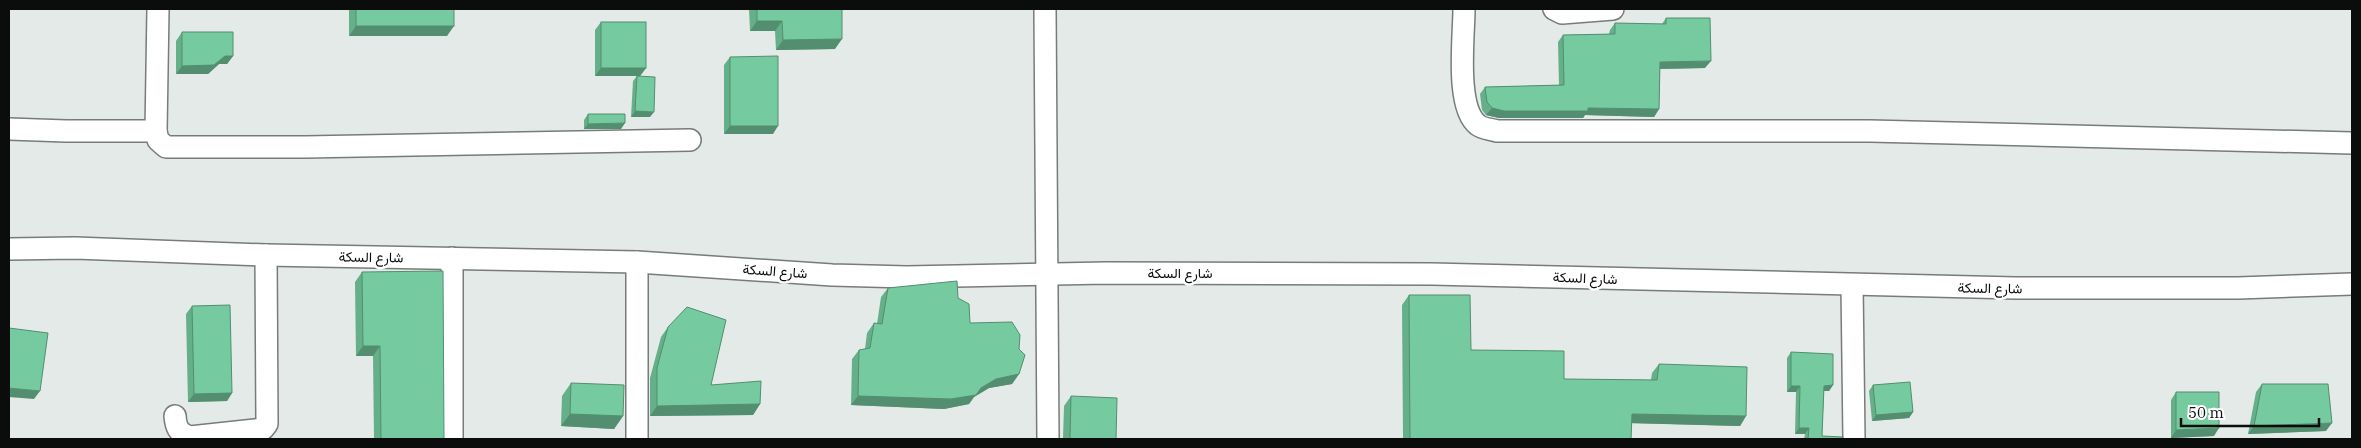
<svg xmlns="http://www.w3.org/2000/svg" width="2361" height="448" font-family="'IBM Plex Serif',Vazirmatn,serif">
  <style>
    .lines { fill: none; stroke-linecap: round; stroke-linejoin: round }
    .minor-casing { stroke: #777c79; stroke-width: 24 }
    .minor { stroke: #fff; stroke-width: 21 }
    .wall { fill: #65af89 }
    .shaded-wall { fill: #528e6f }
    .building { fill: #75cb9f; stroke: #528e6f }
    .labels { text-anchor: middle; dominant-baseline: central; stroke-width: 5; stroke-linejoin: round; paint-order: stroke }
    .street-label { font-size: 14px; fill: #0b0d0c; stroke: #fff }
  </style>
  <rect width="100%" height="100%" fill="#e4eae7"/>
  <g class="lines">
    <!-- minor casing -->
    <g class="minor-casing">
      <g id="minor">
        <path d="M 158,9 L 156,131 L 158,140 L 166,147 L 305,147 L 690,140"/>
        <path d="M 1045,9 L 1048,439"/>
        <path d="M 1464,9 C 1464,36 1455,108 1478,125 C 1483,129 1491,129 1497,131 L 1870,131 L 2352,143"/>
        <path d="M 1554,9 L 1562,13 L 1613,9"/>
        <path d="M 9,129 L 66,131 L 156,131"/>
        <path d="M 9,249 L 75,248 L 266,255 L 637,262 L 832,275 L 907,277 L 1106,273 L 1432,274 L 2015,288 L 2238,288 L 2352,284"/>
        <path d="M 637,262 L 637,439"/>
        <path d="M 1852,285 L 1854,439"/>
        <path d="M 175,416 C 176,427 178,433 190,437 L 263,429 L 267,424 L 266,255"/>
        <path d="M 452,439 L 452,258"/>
      </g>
    </g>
    <!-- minor -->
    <use href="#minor" class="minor"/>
  </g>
  <!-- wall -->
  <g class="wall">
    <path d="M 349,9 L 454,9 L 447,36 L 349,36 Z"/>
    <path d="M 749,9 L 842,9 L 835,49 L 776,50 L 775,31 L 750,31 Z"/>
    <path d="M 1666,18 L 1705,68 L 1660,69 L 1659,109 L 1654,117 L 1585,115 L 1583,118 L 1499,118 L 1486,115 L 1482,110 L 1480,94 L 1485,87 L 1559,85 L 1558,42 L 1563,35 L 1609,34 L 1610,30 L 1615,23 L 1662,24 Z"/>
    <path d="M 601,22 L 646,68 L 640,76 L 595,76 L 595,30 Z"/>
    <path d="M 182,32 L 233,56 L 227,64 L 219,64 L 208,74 L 176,74 L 176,41 Z"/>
    <path d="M 730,57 L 773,134 L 724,134 L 724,65 Z"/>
    <path d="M 637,76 L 650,117 L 631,117 L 633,81 Z"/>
    <path d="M 588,114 L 621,129 L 584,129 L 584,120 Z"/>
    <path d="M 362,272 L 444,439 L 374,439 L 373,356 L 356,356 L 355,282 Z"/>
    <path d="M 888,288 L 958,298 L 970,323 L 1019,349 L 1019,374 L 1012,384 L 989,388 L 974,397 L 969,404 L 944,409 L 851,405 L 852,359 L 859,350 L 865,349 L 867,333 L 874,323 L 877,324 L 881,297 Z"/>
    <path d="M 1409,295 L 1471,350 L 1564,379 L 1651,380 L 1652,373 L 1659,364 L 1746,416 L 1740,426 L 1632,423 L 1631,439 L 1403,439 L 1402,305 Z"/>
    <path d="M 192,306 L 232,393 L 227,401 L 188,402 L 186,314 Z"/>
    <path d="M 668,327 L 711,385 L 760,404 L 753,415 L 650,416 L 650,378 L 661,337 Z"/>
    <path d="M 1791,352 L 1833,385 L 1829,391 L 1824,391 L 1822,436 L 1843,439 L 1804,439 L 1805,434 L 1795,434 L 1796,392 L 1787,392 L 1787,358 Z"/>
    <path d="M 571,383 L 623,416 L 614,429 L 561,426 L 562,396 Z"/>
    <path d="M 2262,384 L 2326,431 L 2248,434 L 2256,392 Z"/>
    <path d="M 1873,385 L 1913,412 L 1909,418 L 1872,421 L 1869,391 Z"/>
    <path d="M 2176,392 L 2214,436 L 2171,438 L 2171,400 Z"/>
    <path d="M 1071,396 L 1116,439 L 1063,439 L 1064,406 Z"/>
  </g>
  <!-- shaded-wall -->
  <g class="shaded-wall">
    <path d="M 757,21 L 782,21 L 775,31 L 750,31 Z"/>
    <path d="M 356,26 L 454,26 L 447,36 L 349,36 Z"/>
    <path d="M 842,39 L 835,49 L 776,50 L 783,40 Z"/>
    <path d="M 225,56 L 233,56 L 227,64 L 219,64 L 208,74 L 176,74 L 182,66 Z"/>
    <path d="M 1711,61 L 1705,68 L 1655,69 L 1660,62 Z"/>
    <path d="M 601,68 L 646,68 L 640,76 L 595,76 Z"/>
    <path d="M 1492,108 L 1588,108 L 1659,109 L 1654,117 L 1585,115 L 1583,118 L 1499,118 L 1486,115 Z"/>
    <path d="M 635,111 L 654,112 L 650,117 L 631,117 Z"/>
    <path d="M 625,123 L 621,129 L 584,129 L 588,124 Z"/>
    <path d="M 730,126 L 778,126 L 773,134 L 724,134 Z"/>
    <path d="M 363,346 L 380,346 L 373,356 L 356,356 Z"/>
    <path d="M 1019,374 L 1012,384 L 989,388 L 974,397 L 969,404 L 944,409 L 851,405 L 858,396 L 981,388 L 996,379 Z"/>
    <path d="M 1833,385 L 1829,391 L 1820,391 L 1824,386 Z"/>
    <path d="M 1791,386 L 1800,386 L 1796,392 L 1787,392 Z"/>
    <path d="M 9,388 L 40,391 L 34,399 L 9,397 Z"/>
    <path d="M 232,393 L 227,401 L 188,402 L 194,394 Z"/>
    <path d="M 760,404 L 753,415 L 650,416 L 657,406 Z"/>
    <path d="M 1913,412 L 1909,418 L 1872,421 L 1876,415 Z"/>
    <path d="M 570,414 L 623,416 L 614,429 L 561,426 Z"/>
    <path d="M 1632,414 L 1746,416 L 1740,426 L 1625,423 Z"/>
    <path d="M 2332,423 L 2326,431 L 2248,434 L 2254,426 Z"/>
    <path d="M 1799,428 L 1809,428 L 1805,434 L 1795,434 Z"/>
    <path d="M 2219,428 L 2214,436 L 2171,438 L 2176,430 Z"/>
  </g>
  <!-- building -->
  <g class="building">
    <rect x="356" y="9" width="98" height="17"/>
    <path d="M 757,9 L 842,9 L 842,39 L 783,40 L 782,21 L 757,21 Z"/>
    <path d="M 1666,18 L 1710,18 L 1711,61 L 1660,62 L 1659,109 L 1588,108 L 1588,111 L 1504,111 L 1492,108 L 1487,102 L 1485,87 L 1564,85 L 1563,35 L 1615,34 L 1615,23 L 1666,24 Z"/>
    <rect x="601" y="22" width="45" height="46"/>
    <path d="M 182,32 L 233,32 L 233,56 L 225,56 L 214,65 L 182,66 Z"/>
    <path d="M 778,56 L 778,126 L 730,126 L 730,57 Z"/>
    <path d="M 637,76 L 655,77 L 654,112 L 635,111 Z"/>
    <path d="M 588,114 L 625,114 L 625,123 L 588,124 Z"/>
    <path d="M 443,271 L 444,439 L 381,439 L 380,346 L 363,346 L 362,272 Z"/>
    <path d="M 957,281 L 958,298 L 969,304 L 970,323 L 1012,322 L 1020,335 L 1019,349 L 1025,355 L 1019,374 L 996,379 L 981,388 L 976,395 L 951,399 L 858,396 L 859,350 L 870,348 L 874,323 L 882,324 L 888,288 Z"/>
    <path d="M 1409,295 L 1470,295 L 1471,350 L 1564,351 L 1564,379 L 1657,380 L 1659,364 L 1747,367 L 1746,416 L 1632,414 L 1631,439 L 1410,439 Z"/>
    <path d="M 230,305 L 232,393 L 194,394 L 192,306 Z"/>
    <path d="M 687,307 L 726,320 L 711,385 L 761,381 L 760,404 L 657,406 L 657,368 L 668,327 Z"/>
    <path d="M 9,328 L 48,333 L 40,391 L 9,388 Z"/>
    <path d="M 1791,352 L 1833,354 L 1833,385 L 1824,386 L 1822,436 L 1843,437 L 1843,439 L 1808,439 L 1809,428 L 1799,428 L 1800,386 L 1791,386 Z"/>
    <path d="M 1910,382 L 1913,412 L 1876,415 L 1873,385 Z"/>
    <path d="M 571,383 L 624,385 L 623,416 L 570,414 Z"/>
    <path d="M 2262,384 L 2328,384 L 2332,423 L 2254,426 Z"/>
    <path d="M 2176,392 L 2219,392 L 2219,428 L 2176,430 Z"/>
    <path d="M 1071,396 L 1117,398 L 1116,439 L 1070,439 Z"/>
  </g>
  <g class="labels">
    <!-- street labels -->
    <g class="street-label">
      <text transform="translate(371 257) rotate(1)">شارع السكة</text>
      <text transform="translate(775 271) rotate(4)">شارع السكة</text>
      <text x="1180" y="273">شارع السكة</text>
      <text transform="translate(1585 278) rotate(2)">شارع السكة</text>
      <text transform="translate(1990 288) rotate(1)">شارع السكة</text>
    </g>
  </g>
  <!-- border -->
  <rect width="2361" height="448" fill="none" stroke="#0b0d0c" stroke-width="20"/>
  <!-- scale -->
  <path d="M2181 418v8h138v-8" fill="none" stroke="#0b0d0c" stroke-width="2.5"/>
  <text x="2188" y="418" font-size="15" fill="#0b0d0c" stroke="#ffffff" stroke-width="4" paint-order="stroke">50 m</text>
</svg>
